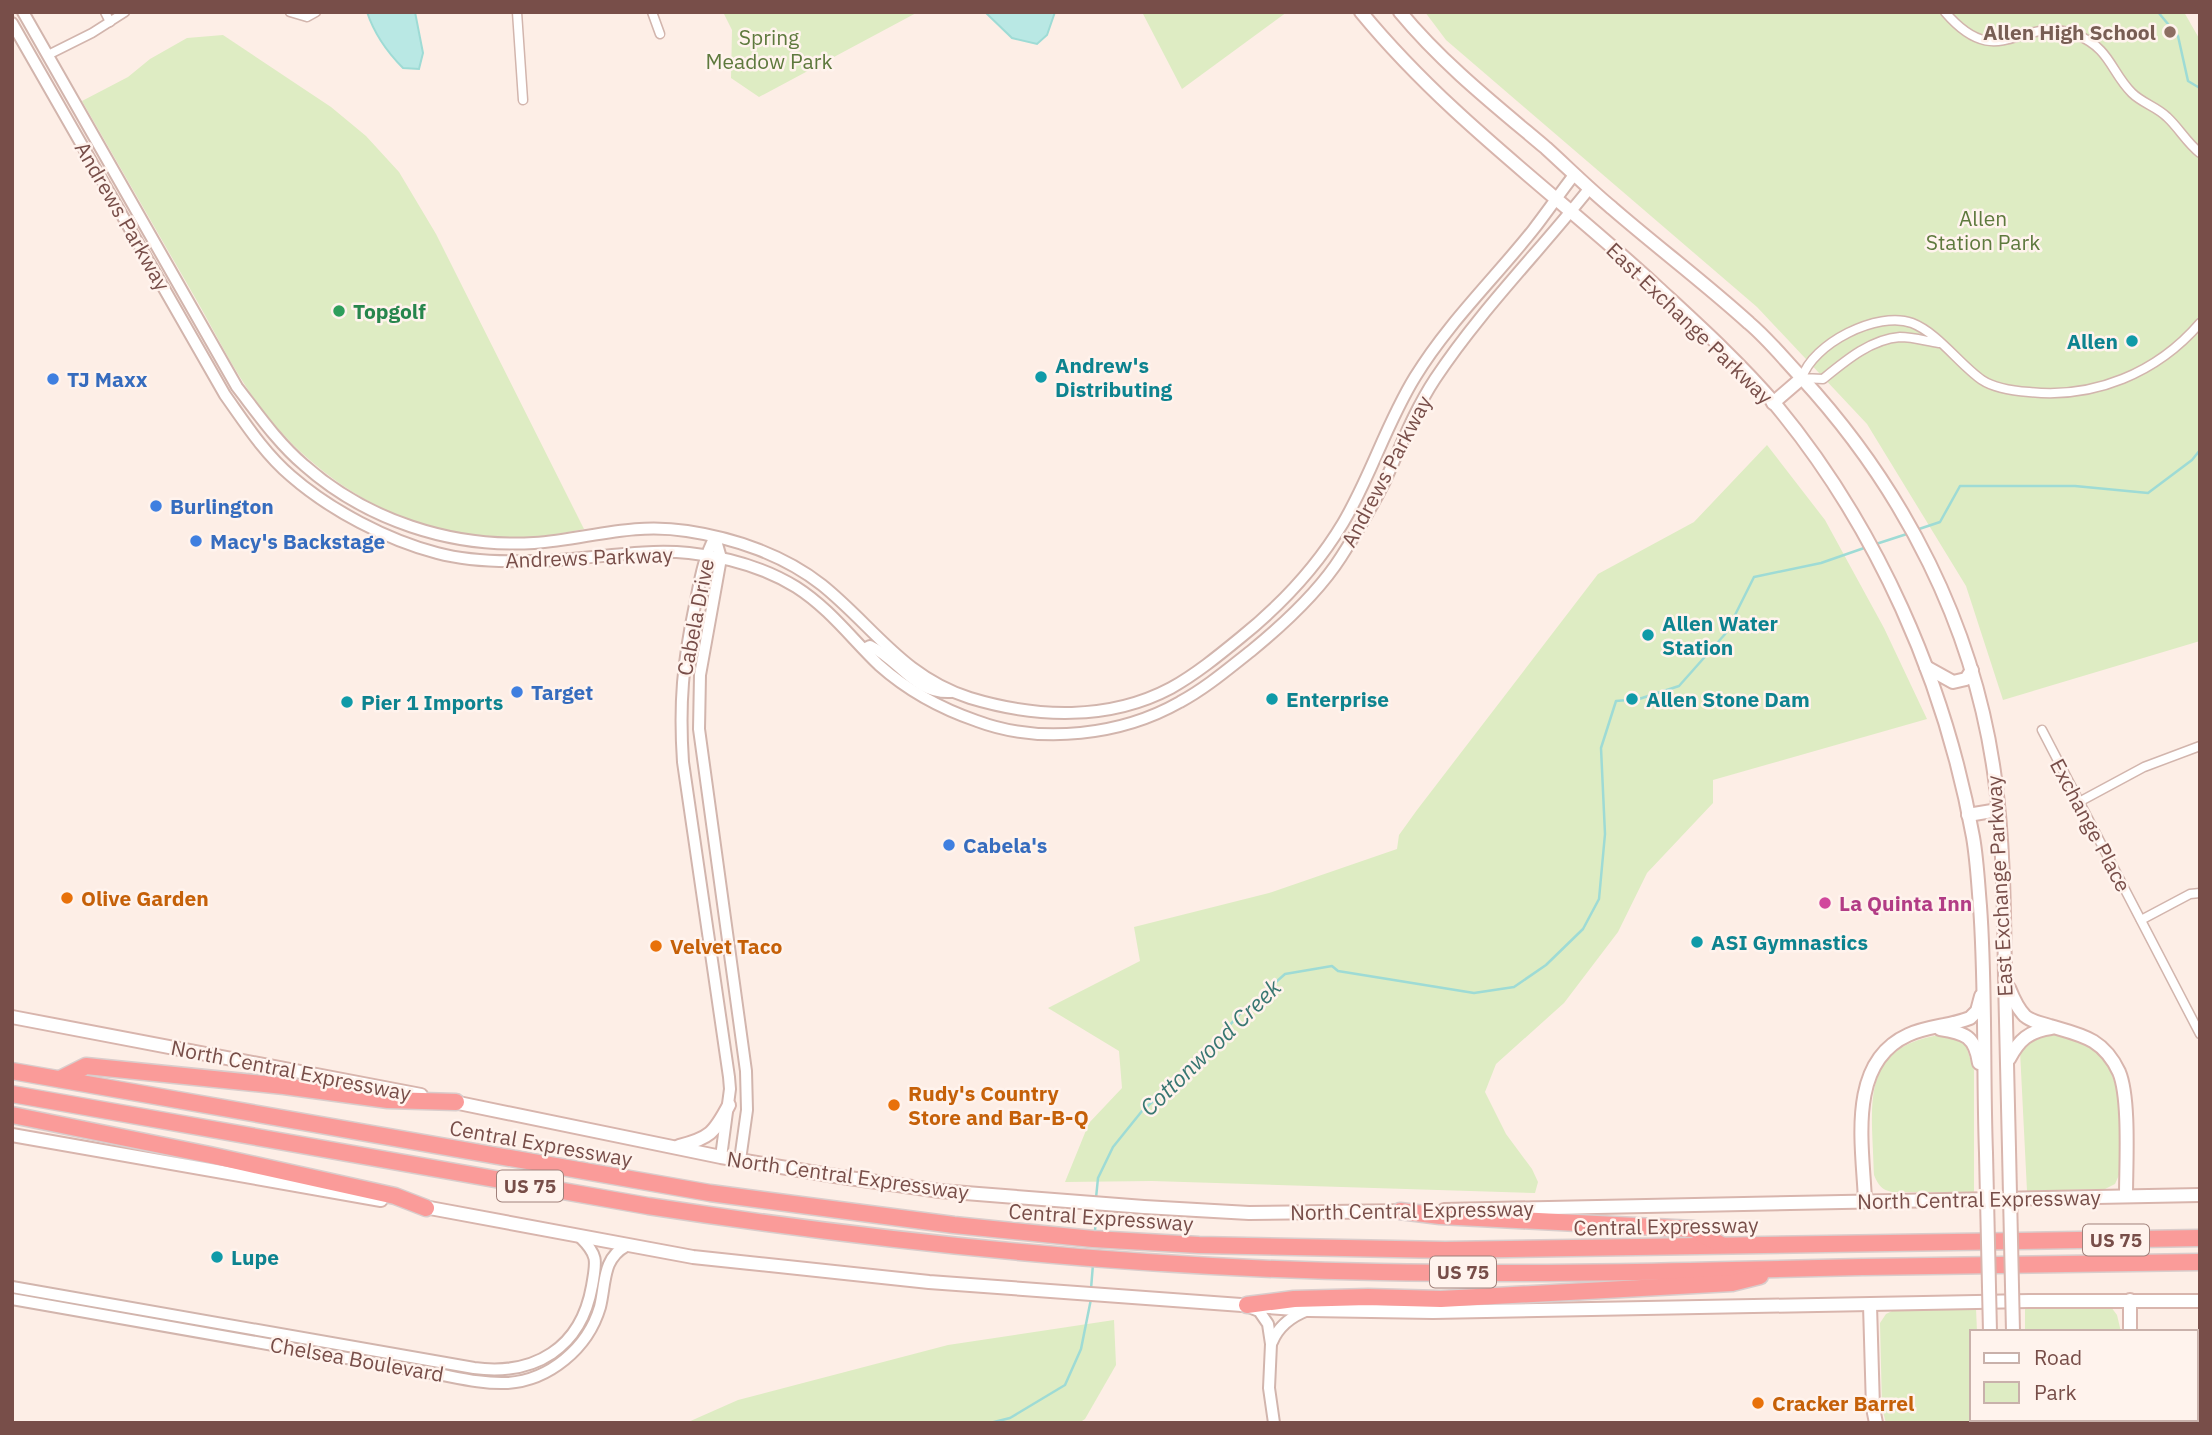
<svg xmlns="http://www.w3.org/2000/svg" width="2212" height="1435" font-family="'IBM Plex Sans',sans-serif">
  <style>
    .green { fill: #deecc3 }
    .water { fill: #b9e8e4; stroke: #9edbd5; stroke-width: 2 }
    .lines { fill: none; stroke-linecap: round; stroke-linejoin: round }
    .stream { stroke: #9edbd5; stroke-width: 2.5 }
    .minor-casing { stroke: #d2b5ad; stroke-width: 11 }
    .tertiary-casing { stroke: #d2b5ad; stroke-width: 14 }
    .secondary-casing { stroke: #d8b5ad; stroke-width: 16 }
    .motorway-casing { stroke: #d9cdcc; stroke-width: 19 }
    .minor { stroke: #fff; stroke-width: 8 }
    .tertiary { stroke: #fff; stroke-width: 10 }
    .secondary { stroke: #fff; stroke-width: 12 }
    .motorway { stroke: #fa9b99; stroke-width: 16 }
    .secondary-bridge-casing { stroke: #d8b5ad; stroke-width: 16; stroke-linecap: butt }
    .secondary-bridge { stroke: #fff; stroke-width: 12 }
    .education-dot { fill: #8d6e63; stroke: #fff3ed; stroke-width: 2.5 }
    .leisure-dot { fill: #2e9e5b; stroke: #fff3ed; stroke-width: 2.5 }
    .culture-dot { fill: #0f9aa8; stroke: #fff3ed; stroke-width: 2.5 }
    .shop-dot { fill: #3f7fe0; stroke: #fff3ed; stroke-width: 2.5 }
    .food-dot { fill: #e8710a; stroke: #fff3ed; stroke-width: 2.5 }
    .hotel-dot { fill: #d1479c; stroke: #fff3ed; stroke-width: 2.5 }
    .labels { text-anchor: middle; dominant-baseline: central; stroke-width: 5; stroke-linejoin: round; paint-order: stroke }
    .shield { fill: #fff3ed; stroke: #a0807a; stroke-width: 2 }
    .shield-label { font-size: 19px; font-weight: bold; fill: #784e49 }
    .education-label { font-size: 21px; font-weight: bold; fill: #785e54; stroke: #fff3ed; text-anchor: end }
    .park-label { font-size: 21px; fill: #5e793d; stroke: #fff3ed }
    .street-label { font-size: 21px; fill: #784e49; stroke: #fff3ed }
    .leisure-label { font-size: 21px; font-weight: bold; fill: #27864d; stroke: #fff3ed; text-anchor: start }
    .culture-label { font-size: 21px; font-weight: bold; fill: #0d838f; stroke: #fff3ed; text-anchor: start }
    .shop-label { font-size: 21px; font-weight: bold; fill: #366cbe; stroke: #fff3ed; text-anchor: start }
    .food-label { font-size: 21px; font-weight: bold; fill: #c56008; stroke: #fff3ed; text-anchor: start }
    .hotel-label { font-size: 21px; font-weight: bold; fill: #b23c85; stroke: #fff3ed; text-anchor: start }
    .water-label { font-size: 23px; font-style: italic; fill: #387772; stroke: #fff3ed }
  </style>
  <rect width="100%" height="100%" fill="#fdeee6"/>
  <!-- green -->
  <g class="green">
    <path d="M 723,12 L 918,12 L 759,97 L 731,78 L 732,30 Z"/>
    <path d="M 1142,12 L 1287,12 L 1182,89 Z"/>
    <path d="M 1425,12 L 2184,12 L 2200,40 L 2200,641 L 2003,700 L 1966,586 L 1867,424 L 1757,307 L 1446,40 Z"/>
    <path d="M 223,35 L 331,107 L 366,136 L 399,172 L 436,234 L 584,529 C 560,534 535,538 510,538 C 410,539 316,483 258,404 C 233,370 214,330 193,294 C 156,230 119,165 82,101 L 128,77 L 150,59 L 187,38 Z"/>
    <path d="M 1767,445 L 1825,520 L 1884,628 L 1927,719 L 1713,780 L 1713,803 L 1647,873 L 1618,932 L 1564,1003 L 1496,1064 L 1485,1092 L 1506,1134 L 1532,1169 L 1538,1182 L 1535,1193 L 1152,1181 L 1065,1182 L 1089,1123 L 1122,1088 L 1119,1051 L 1048,1008 L 1140,961 L 1134,927 L 1269,893 L 1397,849 L 1399,835 L 1417,810 L 1598,574 L 1694,522 Z"/>
    <path d="M 1946,1034 L 1964,1040 L 1974,1070 L 1974,1192 L 1892,1192 C 1882,1190 1878,1185 1874,1175 C 1873,1106 1856,1045 1946,1034 Z"/>
    <path d="M 2060,1034 C 2070,1037 2082,1041 2090,1047 C 2129,1074 2118,1133 2119,1175 L 2115,1184 L 2105,1189 L 2027,1191 L 2020,1051 L 2033,1035 Z"/>
    <path d="M 2025,1305 L 2111,1307 L 2117,1315 L 2121,1332 L 2025,1332 Z"/>
    <path d="M 1898,1308 L 1976,1308 L 1977,1332 L 1972,1332 L 1972,1419 L 1981,1419 L 1981,1423 L 1886,1423 L 1882,1408 L 1880,1323 L 1886,1314 Z"/>
    <path d="M 1114,1320 L 1116,1365 L 1085,1419 L 1079,1423 L 686,1423 L 738,1400 L 948,1345 Z"/>
    <path d="M 2026,1419 L 2123,1419 L 2122,1423 L 2026,1423 Z"/>
  </g>
  <!-- water -->
  <g class="water">
    <path d="M 367,12 L 415,12 L 423,53 L 419,69 L 403,68 C 387,52 374,33 367,12 Z"/>
    <path d="M 985,12 L 1055,12 L 1047,35 L 1037,44 L 1012,38 Z"/>
  </g>
  <g class="lines">
    <!-- stream -->
    <g class="stream">
      <path d="M 2158,12 L 2178,36 L 2188,81 L 2198,87 L 2200,85"/>
      <path d="M 1916,530 L 1940,522 L 1960,486 L 2075,486 L 2148,493 L 2192,460 L 2200,450"/>
      <path d="M 1876,544 L 1910,533"/>
      <path d="M 1096,1198 L 1098,1178 L 1113,1147 L 1142,1111 L 1185,1073 L 1240,1014 L 1285,974 L 1332,966 L 1338,971 L 1474,993 L 1514,987 L 1546,965 L 1583,929 L 1599,899 L 1605,834 L 1601,748 L 1616,701 L 1639,699 L 1679,686 L 1726,633 L 1754,577 L 1821,563 L 1867,547"/>
      <path d="M 1095,1233 L 1096,1208"/>
      <path d="M 1091,1289 L 1093,1264"/>
      <path d="M 990,1423 L 1010,1418 L 1065,1385 L 1081,1349 L 1091,1299"/>
    </g>
    <!-- minor casing -->
    <g class="minor-casing">
      <g id="minor">
        <path d="M 105,12 L 110,22"/>
        <path d="M 290,12 L 307,17 L 316,12"/>
        <path d="M 517,12 L 523,100"/>
        <path d="M 652,12 L 660,34"/>
        <path d="M 1945,12 C 1999,75 2020,13 2077,35 C 2110,48 2111,72 2132,93 C 2142,103 2157,107 2167,117 C 2179,128 2187,143 2200,153"/>
        <path d="M 48,55 L 92,33 L 125,12"/>
        <path d="M 1939,343 C 1926,341 1913,337 1900,337 C 1871,339 1845,361 1823,379 L 1802,378 C 1812,344 1878,310 1912,323 C 1938,333 1960,365 1982,380 C 1994,388 2015,391 2029,392 C 2094,399 2157,373 2200,323"/>
        <path d="M 2042,730 L 2200,1034"/>
        <path d="M 2079,802 L 2144,767 L 2200,746"/>
        <path d="M 2141,920 L 2190,894 L 2200,893"/>
      </g>
    </g>
    <!-- tertiary casing -->
    <g class="tertiary-casing">
      <g id="tertiary">
        <path d="M 23,12 L 237,387 C 258,414 278,443 304,465 C 366,520 451,548 534,543 C 588,539 631,522 687,531 C 734,538 784,555 822,585 C 873,626 903,677 970,698 C 1036,718 1109,721 1171,688 C 1196,674 1218,656 1240,638 C 1281,605 1316,568 1343,523 C 1371,476 1386,424 1415,377 C 1448,323 1494,279 1533,230 C 1547,212 1560,193 1574,175"/>
        <path d="M 12,23 L 225,395 C 245,423 264,453 291,476 C 330,510 387,540 437,553 C 467,561 501,562 532,561 C 585,561 636,548 689,553 C 726,557 765,568 796,587 C 829,608 852,639 879,665 C 907,690 942,709 977,721 C 1041,745 1122,735 1180,702 C 1206,688 1228,669 1251,651 C 1284,624 1318,593 1341,557 C 1357,532 1372,507 1385,481 C 1401,446 1414,411 1435,379 C 1480,311 1538,253 1589,189"/>
        <path d="M 715,537 L 721,558 L 700,675 L 699,729 L 746,1071 L 747,1110 L 740,1160"/>
        <path d="M 715,537 C 703,559 700,581 695,605 C 683,662 679,703 683,762 L 729,1077 L 730,1089 L 721,1157"/>
        <path d="M 864,649 L 870,646 C 900,660 914,694 951,692"/>
        <path d="M 12,1287 L 474,1368 C 535,1376 581,1348 592,1286 C 596,1262 599,1256 581,1238"/>
        <path d="M 12,1299 L 426,1372 C 452,1376 479,1384 506,1383 C 549,1381 588,1348 600,1307 C 606,1283 602,1259 626,1246"/>
        <path d="M 1249,1307 L 1259,1311 L 1268,1324 L 1271,1344 L 1269,1388 L 1274,1423"/>
        <path d="M 1272,1342 C 1279,1325 1292,1316 1308,1310"/>
      </g>
    </g>
    <!-- secondary casing -->
    <g class="secondary-casing">
      <g id="secondary">
        <path d="M 1361,12 C 1448,118 1559,196 1658,288 C 1698,325 1739,362 1775,404 C 1877,527 1945,681 1973,837 C 1977,860 1978,883 1980,906 C 1986,988 1983,1071 1986,1153"/>
        <path d="M 1400,12 C 1443,64 1495,105 1546,148 C 1568,168 1589,189 1612,208 C 1657,247 1705,283 1749,323 C 1768,339 1784,359 1801,377 C 1904,489 1975,627 1995,779 C 2004,845 2004,912 2005,978 C 2006,1035 2008,1092 2009,1149"/>
        <path d="M 1773,403 L 1802,378"/>
        <path d="M 1926,667 L 1953,682 L 1966,679 L 1972,670"/>
        <path d="M 1968,815 L 1998,810"/>
        <path d="M 2009,988 C 2013,998 2017,1008 2025,1016 C 2032,1022 2041,1023 2050,1026 C 2081,1035 2103,1038 2119,1072 C 2130,1098 2126,1165 2126,1196"/>
        <path d="M 12,1017 L 421,1095"/>
        <path d="M 1940,1029 C 1965,1033 1975,1036 1979,1063"/>
        <path d="M 2009,1059 C 2019,1040 2029,1031 2051,1028"/>
        <path d="M 449,1101 L 721,1157 L 835,1176 L 940,1191 L 1144,1207 L 1249,1213 L 1409,1211"/>
        <path d="M 12,1135 L 381,1200"/>
        <path d="M 679,1146 C 710,1138 714,1133 729,1105"/>
        <path d="M 1865,1201 C 1863,1147 1846,1063 1908,1035 C 1927,1026 1950,1026 1970,1018 L 1977,1011 L 1981,996"/>
        <path d="M 419,1206 L 693,1257 L 929,1282 L 1309,1310 L 1433,1312 L 2029,1301 L 2200,1301"/>
        <path d="M 1444,1210 L 2200,1195"/>
        <path d="M 2130,1300 L 2130,1332"/>
        <path d="M 1870,1305 L 1873,1408 L 1876,1423"/>
        <path d="M 1990,1419 L 1990,1423"/>
        <path d="M 2015,1419 L 2015,1423"/>
        <path d="M 2128,1423 L 2129,1419"/>
      </g>
    </g>
    <!-- motorway casing -->
    <g class="motorway-casing">
      <g id="motorway">
        <path d="M 12,1071 L 710,1193 L 954,1225 L 1093,1239 L 1199,1245 L 1445,1250 L 2200,1238"/>
        <path d="M 60,1079 L 86,1066 L 284,1086 L 388,1100 L 456,1102"/>
        <path d="M 12,1094 L 648,1206 C 890,1243 1135,1268 1379,1272 C 1541,1275 1702,1271 1864,1267 C 1976,1265 2088,1264 2200,1262"/>
        <path d="M 12,1115 L 210,1155 L 395,1196 L 426,1208"/>
        <path d="M 1400,1211 L 1440,1216 L 1694,1229 L 1721,1245"/>
        <path d="M 1247,1305 L 1294,1299 L 1368,1297 L 1441,1299 L 1732,1283 L 1760,1276"/>
      </g>
    </g>
    <!-- minor -->
    <use href="#minor" class="minor"/>
    <!-- tertiary -->
    <use href="#tertiary" class="tertiary"/>
    <!-- secondary -->
    <use href="#secondary" class="secondary"/>
    <!-- motorway -->
    <use href="#motorway" class="motorway"/>
    <!-- secondary-bridge casing -->
    <g class="secondary-bridge-casing">
      <g id="secondary-bridge">
        <path d="M 2009,1149 L 2013,1332"/>
        <path d="M 1986,1153 L 1990,1332"/>
      </g>
    </g>
    <!-- secondary-bridge -->
    <use href="#secondary-bridge" class="secondary-bridge"/>
  </g>
  <!-- markers -->
  <circle class="education-dot" cx="2170" cy="32" r="7"/>
  <circle class="leisure-dot" cx="339" cy="311" r="7"/>
  <g class="culture-dot">
    <circle cx="2132" cy="341" r="7"/>
    <circle cx="1041" cy="377" r="7"/>
    <circle cx="1648" cy="635" r="7"/>
    <circle cx="1272" cy="699" r="7"/>
    <circle cx="1632" cy="699" r="7"/>
    <circle cx="347" cy="702" r="7"/>
    <circle cx="1697" cy="942" r="7"/>
    <circle cx="217" cy="1257" r="7"/>
  </g>
  <g class="shop-dot">
    <circle cx="53" cy="379" r="7"/>
    <circle cx="156" cy="506" r="7"/>
    <circle cx="196" cy="541" r="7"/>
    <circle cx="517" cy="692" r="7"/>
    <circle cx="949" cy="845" r="7"/>
  </g>
  <g class="food-dot">
    <circle cx="67" cy="898" r="7"/>
    <circle cx="656" cy="946" r="7"/>
    <circle cx="894" cy="1105" r="7"/>
    <circle cx="1758" cy="1403" r="7"/>
  </g>
  <circle class="hotel-dot" cx="1825" cy="903" r="7"/>
  <g class="labels">
    <!-- shield labels -->
    <g class="shield">
      <rect x="497" y="1170.5" width="66" height="31" rx="5"/>
      <rect x="2083" y="1224.5" width="66" height="31" rx="5"/>
      <rect x="1430" y="1256.5" width="66" height="31" rx="5"/>
    </g>
    <g class="shield-label">
      <text x="530" y="1186">US 75</text>
      <text x="2116" y="1240">US 75</text>
      <text x="1463" y="1272">US 75</text>
    </g>
    <!-- education labels -->
    <g class="education-label">
      <text x="2156" y="32">Allen High School</text>
    </g>
    <!-- park labels -->
    <g class="park-label">
      <text x="769" y="37">Spring<tspan x="769" dy="24">Meadow Park</tspan></text>
      <text x="1983" y="218">Allen<tspan x="1983" dy="24">Station Park</tspan></text>
    </g>
    <!-- street labels -->
    <g class="street-label">
      <text transform="translate(123 216) rotate(60)">Andrews Parkway</text>
      <text transform="translate(1690 323) rotate(44)">East Exchange Parkway</text>
      <text transform="translate(1386 471) rotate(-62)">Andrews Parkway</text>
      <text transform="translate(589 557) rotate(-2)">Andrews Parkway</text>
      <text transform="translate(695 617) rotate(-79)">Cabela Drive</text>
      <text transform="translate(2091 825) rotate(62)">Exchange Place</text>
      <text transform="translate(1999 886) rotate(-93)">East Exchange Parkway</text>
      <text transform="translate(291 1070) rotate(11)">North Central Expressway</text>
      <text transform="translate(541 1143) rotate(10)">Central Expressway</text>
      <text transform="translate(848 1175) rotate(8)">North Central Expressway</text>
      <text transform="translate(1979 1199) rotate(-1)">North Central Expressway</text>
      <text transform="translate(1412 1210) rotate(-1)">North Central Expressway</text>
      <text transform="translate(1101 1217) rotate(4)">Central Expressway</text>
      <text transform="translate(1666 1226) rotate(-1)">Central Expressway</text>
      <text transform="translate(357 1359) rotate(10)">Chelsea Boulevard</text>
    </g>
    <!-- leisure labels -->
    <g class="leisure-label">
      <text x="353" y="311">Topgolf</text>
    </g>
    <!-- culture labels -->
    <g class="culture-label">
      <text x="2118" y="341" text-anchor="end">Allen</text>
      <text x="1055" y="365">Andrew's<tspan x="1055" dy="24">Distributing</tspan></text>
      <text x="1662" y="623">Allen Water<tspan x="1662" dy="24">Station</tspan></text>
      <text x="1286" y="699">Enterprise</text>
      <text x="1646" y="699">Allen Stone Dam</text>
      <text x="361" y="702">Pier 1 Imports</text>
      <text x="1711" y="942">ASI Gymnastics</text>
      <text x="231" y="1257">Lupe</text>
    </g>
    <!-- shop labels -->
    <g class="shop-label">
      <text x="67" y="379">TJ Maxx</text>
      <text x="170" y="506">Burlington</text>
      <text x="210" y="541">Macy's Backstage</text>
      <text x="531" y="692">Target</text>
      <text x="963" y="845">Cabela's</text>
    </g>
    <!-- food labels -->
    <g class="food-label">
      <text x="81" y="898">Olive Garden</text>
      <text x="670" y="946">Velvet Taco</text>
      <text x="908" y="1093">Rudy's Country<tspan x="908" dy="24">Store and Bar-B-Q</tspan></text>
      <text x="1772" y="1403">Cracker Barrel</text>
    </g>
    <!-- hotel labels -->
    <g class="hotel-label">
      <text x="1839" y="903">La Quinta Inn</text>
    </g>
    <!-- water labels -->
    <g class="water-label">
      <text transform="translate(1210 1047) rotate(-44)">Cottonwood Creek</text>
    </g>
  </g>
  <!-- border -->
  <rect width="2212" height="1435" fill="none" stroke="#784e49" stroke-width="28"/>
  <!-- legend -->
  <rect x="1970" y="1330" width="228" height="91" fill="#fff3ed" stroke="#c9b1ab" stroke-width="2"/>
  <rect x="1984" y="1353" width="35" height="10" fill="#ffffff" stroke="#c9b1ab" stroke-width="2"/>
  <text x="2034" y="1365" font-size="21" fill="#784e49">Road</text>
  <rect x="1984" y="1382" width="35" height="21" fill="#deecc3" stroke="#c9b1ab" stroke-width="2"/>
  <text x="2034" y="1400" font-size="21" fill="#784e49">Park</text>
</svg>
